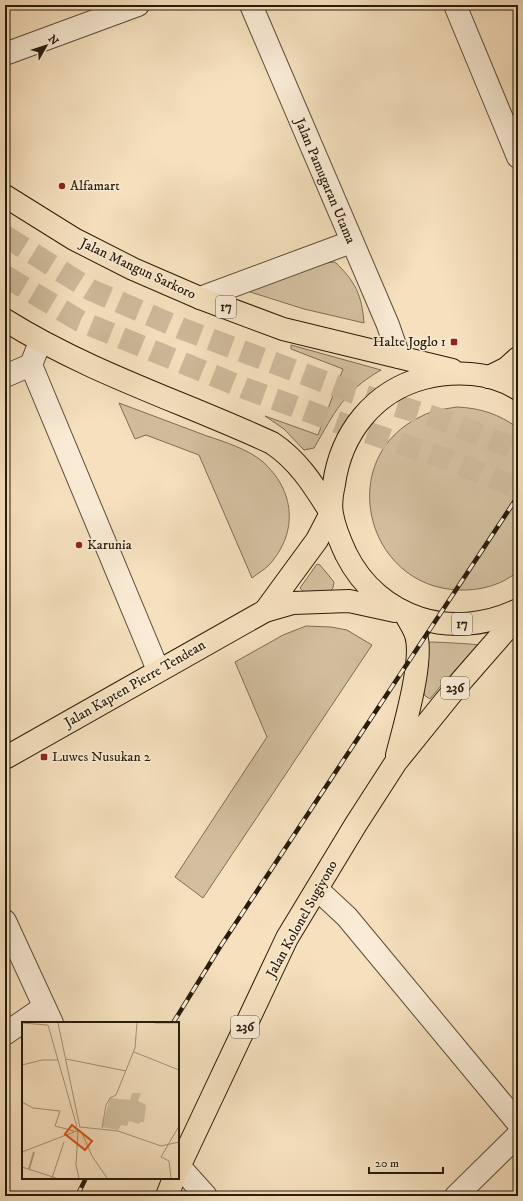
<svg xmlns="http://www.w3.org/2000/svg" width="523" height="1201" font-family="'IM FELL DW Pica',serif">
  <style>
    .green { fill: #d3bf9f; stroke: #7e6d54 }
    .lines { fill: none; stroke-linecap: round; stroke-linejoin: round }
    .trunk-tunnel { stroke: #cdb99a; stroke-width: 22; stroke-dasharray: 22 11; stroke-linecap: butt }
    .minor-casing { stroke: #5c4c36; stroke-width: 24 }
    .tertiary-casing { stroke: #5c4c36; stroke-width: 24 }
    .primary-casing { stroke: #281b09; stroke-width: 24 }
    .trunk-casing { stroke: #281b09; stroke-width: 24 }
    .minor { stroke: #f9ebd5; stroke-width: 22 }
    .tertiary { stroke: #f9ebd5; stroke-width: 22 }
    .primary { stroke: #f6e0be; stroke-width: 22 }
    .trunk { stroke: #f6e0be; stroke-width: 22 }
    .rail-casing { stroke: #281b09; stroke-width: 4.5 }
    .rail { stroke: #f9ebd5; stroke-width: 3; stroke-dasharray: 9; stroke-linecap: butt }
    .poi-dot { fill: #8f2418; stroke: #f9ebd5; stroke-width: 1.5 }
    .labels { text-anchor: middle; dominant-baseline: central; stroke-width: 3; stroke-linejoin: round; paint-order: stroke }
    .shield { fill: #f9ebd5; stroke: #675946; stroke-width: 1 }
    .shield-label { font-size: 13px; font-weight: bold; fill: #281b09 }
    .street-label { font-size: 14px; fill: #281b09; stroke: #f9ebd5 }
    .poi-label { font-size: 14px; fill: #281b09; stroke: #f9ebd5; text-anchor: start }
    .inset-river { fill: none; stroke: #b09d80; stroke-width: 2 }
    .inset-road { fill: none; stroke: #a49176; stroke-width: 1 }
    .view { fill: #d5530c; fill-opacity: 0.15; stroke: #d5530c; stroke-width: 2 }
    .inset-edge { fill: none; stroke: #281b09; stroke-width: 2 }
  </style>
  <rect width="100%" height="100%" fill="#f6e0be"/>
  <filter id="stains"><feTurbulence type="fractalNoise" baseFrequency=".005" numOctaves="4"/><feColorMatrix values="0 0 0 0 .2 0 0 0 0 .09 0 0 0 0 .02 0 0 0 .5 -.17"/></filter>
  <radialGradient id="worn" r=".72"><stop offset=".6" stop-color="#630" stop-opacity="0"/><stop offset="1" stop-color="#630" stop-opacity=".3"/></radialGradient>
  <!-- green -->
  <g class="green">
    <path d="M 335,262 C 355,281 362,295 364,323 L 304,309 L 247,291 L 317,264 Z"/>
    <path d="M 291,345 L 381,370 C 343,392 335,412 314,448 L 304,450 L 284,429 L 265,416 L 318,435 L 343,369 L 291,349 Z"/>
    <path d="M 119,403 C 148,414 178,425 207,436 C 225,442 247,449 262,461 C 295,490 299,532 269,565 C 264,570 257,574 252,578 L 199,455 L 146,435 L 135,439 Z"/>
    <path d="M 457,407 C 480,408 499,414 518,428 L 518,571 C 503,585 479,591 459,590 C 364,587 334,456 422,416 C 433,410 445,409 457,407 Z"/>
    <path d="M 317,564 L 320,565 L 334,582 L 333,588 L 330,591 L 304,592 L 300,588 Z"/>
    <path d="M 306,626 L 331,627 L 347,630 L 372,645 L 203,898 L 175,877 L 267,737 L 235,662 L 283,635 Z"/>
    <path d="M 430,642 C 437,642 475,644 479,645 L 443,683 L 430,699 L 424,695 L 427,644 Z"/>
  </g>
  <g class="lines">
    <!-- trunk-tunnel -->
    <g class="trunk-tunnel">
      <path d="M 5,236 L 91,290 L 180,328 L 352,392 L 443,420 L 518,450"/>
      <path d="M 5,276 L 80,321 L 244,388 L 337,422 L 449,460 L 518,488"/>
    </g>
    <!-- minor casing -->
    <g class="minor-casing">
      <g id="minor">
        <path d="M 455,5 L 518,157"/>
        <path d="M 5,54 L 138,5"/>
        <path d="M 200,298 L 351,242"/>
        <path d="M 40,342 L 31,365 L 158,670"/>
        <path d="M 5,376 L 31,365"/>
        <path d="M 317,889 L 347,917 L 518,1123"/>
        <path d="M 5,921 L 52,1023"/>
        <path d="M 5,1034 L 44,1007"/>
        <path d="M 179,1166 L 206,1196"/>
        <path d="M 456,1196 L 518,1135"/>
      </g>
    </g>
    <!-- tertiary casing -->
    <g class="tertiary-casing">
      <path id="tertiary" d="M 251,5 L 388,325 L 399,357"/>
    </g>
    <!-- primary casing -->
    <g class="primary-casing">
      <g id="primary">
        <path d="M 489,377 L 507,368 L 518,358"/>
        <path d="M 397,755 C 404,728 424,660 416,635 C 414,628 408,620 405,613"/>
        <path d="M 178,1169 L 287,938 L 356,824 L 396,762 L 463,679 L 518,616"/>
        <path d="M 167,1196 L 174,1178"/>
      </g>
    </g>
    <!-- trunk casing -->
    <g class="trunk-casing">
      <g id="trunk">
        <path d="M 5,196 L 74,239 L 133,269 L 200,298 L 283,329 L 452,370"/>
        <path d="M 5,320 C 88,372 183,402 272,443 C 299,461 314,486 331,513"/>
        <path d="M 518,389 C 491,372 455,370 424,378 C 374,391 341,433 334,484 C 332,493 330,504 332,514 C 334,527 340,541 346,554 C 379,620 453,641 518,610"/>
        <path d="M 265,611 L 317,540 L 331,513"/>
        <path d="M 5,758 L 265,611 L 293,603 L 349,601 L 395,611"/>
      </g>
    </g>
    <!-- minor -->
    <use href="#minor" class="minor"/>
    <!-- tertiary -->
    <use href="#tertiary" class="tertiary"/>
    <!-- primary -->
    <use href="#primary" class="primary"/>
    <!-- trunk -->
    <use href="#trunk" class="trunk"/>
    <!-- rail casing -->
    <g class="rail-casing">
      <g id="rail">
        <path d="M 173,1023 L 220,947 L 518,496"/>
        <path d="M 77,1196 L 86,1178"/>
      </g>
    </g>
    <!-- rail -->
    <use href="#rail" class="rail"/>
  </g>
  <!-- markers -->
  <g class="poi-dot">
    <circle cx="62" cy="186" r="4"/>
    <rect x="450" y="338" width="8" height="8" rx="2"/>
    <circle cx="79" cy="545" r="4"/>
    <rect x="40" y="753" width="8" height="8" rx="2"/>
  </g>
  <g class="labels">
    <!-- shield labels -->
    <g class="shield">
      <rect x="216" y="296" width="20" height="22" rx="3"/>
      <rect x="452" y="613" width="20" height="22" rx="3"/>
      <rect x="441" y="677" width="28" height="22" rx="3"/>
      <rect x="231" y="1016" width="28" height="22" rx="3"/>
    </g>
    <g class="shield-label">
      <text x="226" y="307">17</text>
      <text x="462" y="624">17</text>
      <text x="455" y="688">236</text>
      <text x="245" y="1027">236</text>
    </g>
    <!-- street labels -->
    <g class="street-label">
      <text transform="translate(325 181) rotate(67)">Jalan Pamugaran Utama</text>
      <text transform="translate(138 269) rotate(25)">Jalan Mangun Sarkoro</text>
      <text transform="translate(135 684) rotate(-30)">Jalan Kapten Pierre Tendean</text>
      <text transform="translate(302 919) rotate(-61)">Jalan Kolonel Sugiyono</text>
    </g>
    <!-- poi labels -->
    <g class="poi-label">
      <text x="70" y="186">Alfamart</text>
      <text x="446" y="342" text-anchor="end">Halte Joglo 1</text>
      <text x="87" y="545">Karunia</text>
      <text x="52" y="757">Luwes Nusukan 2</text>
    </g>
  </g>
  <!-- overview -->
  <g transform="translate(22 1022)">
    <rect width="157" height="157" fill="#f6e0be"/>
    <path d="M 110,71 L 119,71 L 116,79 L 124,83 L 122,100 L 118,100 L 117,102 L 107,99 L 105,104 L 99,103 L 96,108 L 80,105 L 88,76 L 108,78 Z" fill="#d3bf9f"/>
    <path class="inset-river" d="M 7,147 L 12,130"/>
    <path class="inset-road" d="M 0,1 L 26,3 L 55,105M 36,1 L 58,106M 133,1 L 157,1M 112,30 L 157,48M 44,37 L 104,49M 0,43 L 20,38 L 36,38M 0,80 L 11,86 L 38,89 L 33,104 L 52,109M 58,105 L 96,109 L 139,124 L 157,120M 80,106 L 84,83 L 88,76 L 94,73 L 113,26 L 115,1M 56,109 L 54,143 L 57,156M 60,111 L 70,134 L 85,156M 0,130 L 57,108 L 60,111M 0,145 L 34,156M 30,156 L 42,120M 149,156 L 147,139 L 139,135 L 157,104"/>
    <path class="view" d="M 50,103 L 70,119 L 63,128 L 43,112 Z"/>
    <rect width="157" height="157" class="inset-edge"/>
  </g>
  <!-- margin -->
  <rect width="523" height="1201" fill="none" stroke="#f6e0be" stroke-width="20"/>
  <rect x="6" y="6" width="511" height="1189" fill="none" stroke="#281b09" stroke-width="2"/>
  <rect x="10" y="10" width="503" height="1181" fill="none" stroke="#281b09"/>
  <!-- north arrow -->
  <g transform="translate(46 46) rotate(51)" stroke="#f9ebd5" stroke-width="3" paint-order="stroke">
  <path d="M0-3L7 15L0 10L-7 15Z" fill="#281b09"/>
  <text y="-6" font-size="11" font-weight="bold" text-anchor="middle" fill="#281b09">N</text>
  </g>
  <!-- scale -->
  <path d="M369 1167v6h74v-6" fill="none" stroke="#281b09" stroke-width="2"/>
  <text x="375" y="1167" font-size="12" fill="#281b09" stroke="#f9ebd5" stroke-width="3" paint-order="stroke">20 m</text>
  <rect width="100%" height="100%" filter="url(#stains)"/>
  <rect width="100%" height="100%" fill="url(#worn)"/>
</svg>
